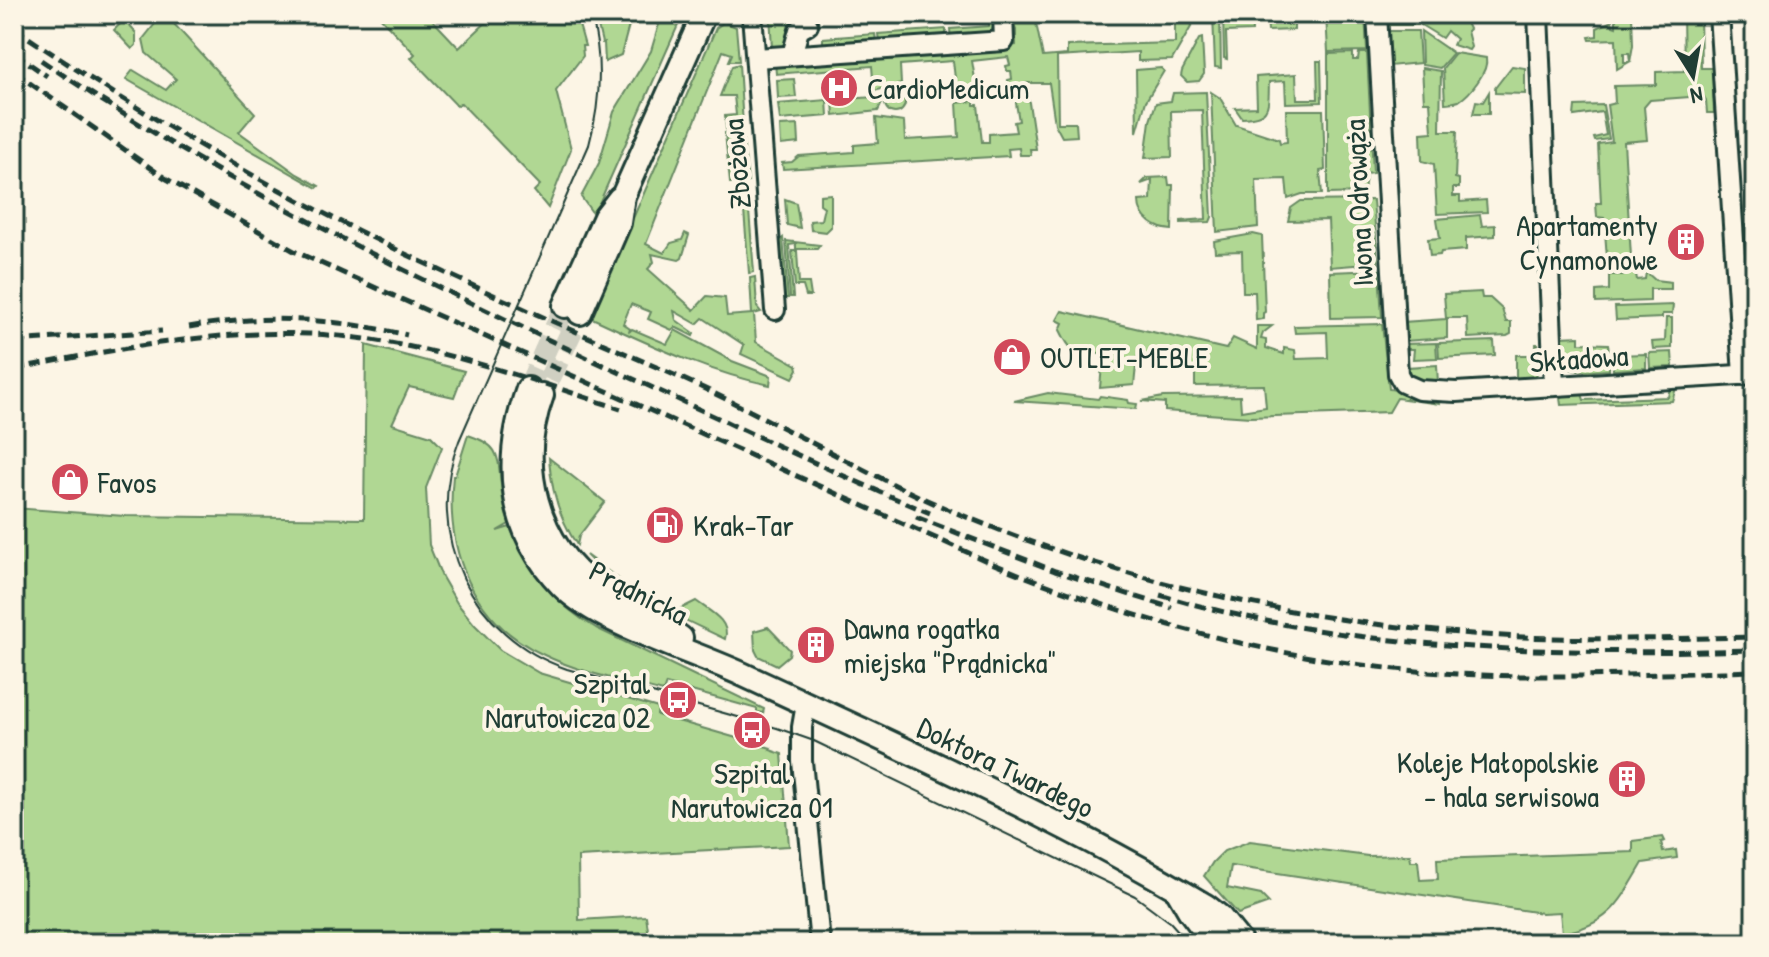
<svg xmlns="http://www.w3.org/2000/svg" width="1769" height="957" font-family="'Patrick Hand',sans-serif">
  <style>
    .green { fill: #b0d793; stroke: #688a64; stroke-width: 2 }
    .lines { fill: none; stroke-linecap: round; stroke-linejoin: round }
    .tertiary-tunnel { stroke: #d0d0c2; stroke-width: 22; stroke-dasharray: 22 11; stroke-linecap: butt }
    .minor-casing { stroke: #1f3d34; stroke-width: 24 }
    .tertiary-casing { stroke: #1f3d34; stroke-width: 28 }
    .minor { stroke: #fcf5e5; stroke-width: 18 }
    .tertiary { stroke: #fcf5e5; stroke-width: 22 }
    .tram { stroke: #1f3d34; stroke-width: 2 }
    .rail { stroke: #1f3d34; stroke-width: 5; stroke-dasharray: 12 6; stroke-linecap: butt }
    .labels { text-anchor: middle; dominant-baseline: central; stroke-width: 8; stroke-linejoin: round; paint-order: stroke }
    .poi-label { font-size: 30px; fill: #1f3d34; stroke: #fcf5e5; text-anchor: start }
    .street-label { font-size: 30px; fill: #1f3d34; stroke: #fcf5e5 }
  </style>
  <rect width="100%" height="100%" fill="#fcf5e5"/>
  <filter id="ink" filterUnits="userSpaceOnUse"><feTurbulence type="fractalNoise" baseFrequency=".0125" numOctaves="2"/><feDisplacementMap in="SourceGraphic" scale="16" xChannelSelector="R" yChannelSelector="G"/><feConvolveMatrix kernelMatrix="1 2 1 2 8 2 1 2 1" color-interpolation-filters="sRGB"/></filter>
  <g filter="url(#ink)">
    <!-- green -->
    <g class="green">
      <path d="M 153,14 L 165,14 L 255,113 L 239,132 L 297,174 L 319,186 L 317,188 L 126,79 L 133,70 L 166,90 L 176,79 L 146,53 L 143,39 L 158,20 Z"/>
      <path d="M 377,14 L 427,14 L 459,48 L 495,14 L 576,14 L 585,46 L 582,46 L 583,56 L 556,91 L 571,149 L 548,208 L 534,191 L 540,185 L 461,103 L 457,106 L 411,58 L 415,54 Z"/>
      <path d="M 595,14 L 632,14 L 621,55 L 605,62 L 604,43 L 602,43 Z"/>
      <path d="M 662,14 L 683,14 L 594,215 L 581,197 L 599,163 L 614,112 L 651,51 Z"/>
      <path d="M 770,14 L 812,14 L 810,17 C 791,18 790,30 785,47 L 772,48 Z"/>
      <path d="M 989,14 L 998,14 L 991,32 L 981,37 L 951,40 L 950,29 L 989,26 Z"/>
      <path d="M 1009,14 L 1023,14 L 1025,23 L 1036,23 L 1043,57 L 1067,55 L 1067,46 L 1175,43 L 1175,18 L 1195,20 L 1172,60 L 1138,61 L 1138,52 L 1057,57 L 1058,123 L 1076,123 L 1077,136 L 1062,137 L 1055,124 L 1049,83 L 1026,83 L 1036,149 L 1030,149 L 1031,155 L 1020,155 L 1019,148 L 1008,149 L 1009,156 L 783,169 L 782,163 L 792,162 L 799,156 L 854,152 L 854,145 L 878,143 L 876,118 L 904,122 L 905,140 L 959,137 L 957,103 L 974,101 L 974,105 L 978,105 L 982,142 L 989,142 L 989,134 L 1016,132 L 1014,122 L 1019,121 L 1013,85 L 1009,85 L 1008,80 L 1012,79 L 1011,71 L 1007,71 L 1006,66 L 1010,65 L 1008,57 L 972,61 L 977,91 L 973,91 L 973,95 L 957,96 L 953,61 L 900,65 L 901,84 L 874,91 L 872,66 L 776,74 L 775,62 L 1016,45 L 1016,30 Z"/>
      <path d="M 1213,14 L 1220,14 L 1221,68 L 1215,67 Z"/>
      <path d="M 1223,14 L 1258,14 L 1258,18 L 1251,19 L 1252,31 L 1226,32 L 1227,59 L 1224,58 Z"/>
      <path d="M 1262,14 L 1294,14 L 1294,30 L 1268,31 L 1267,18 L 1262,17 Z"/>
      <path d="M 1326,14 L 1365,14 L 1367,51 L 1328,52 Z"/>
      <path d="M 1421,14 L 1445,14 L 1452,18 L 1454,14 L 1462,14 L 1469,29 L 1467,31 L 1471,47 L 1469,50 L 1453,45 L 1456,39 L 1447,31 L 1442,38 L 1421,25 Z"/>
      <path d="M 1616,14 L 1632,14 L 1633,45 L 1630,62 L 1629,53 L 1624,53 L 1624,62 L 1629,62 L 1617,69 L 1616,39 L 1590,40 L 1589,37 L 1597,36 L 1597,28 L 1612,21 L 1613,26 L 1616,27 Z"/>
      <path d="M 1683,14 L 1700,14 L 1701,68 L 1712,68 L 1714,113 L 1707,113 L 1706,100 L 1703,96 L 1650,100 L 1644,107 L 1647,140 L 1624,142 L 1632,273 L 1636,274 L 1637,280 L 1645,279 L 1646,272 L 1655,280 L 1671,282 L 1671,289 L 1650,289 L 1650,301 L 1596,303 L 1596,291 L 1609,290 L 1609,275 L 1626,275 L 1625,270 L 1608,272 L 1604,218 L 1597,217 L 1596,203 L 1601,203 L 1598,144 L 1612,142 L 1607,105 L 1615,103 L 1614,86 L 1656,85 L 1656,72 L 1684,71 Z"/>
      <path d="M 1418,15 L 1418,25 L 1386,25 L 1386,16 Z"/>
      <path d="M 124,20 L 136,33 L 136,45 L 132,49 L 114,30 Z"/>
      <path d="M 724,22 L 736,27 L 739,61 L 729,61 L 732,54 L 723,51 L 646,244 L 664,253 L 671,243 L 682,240 L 685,233 L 689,235 L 682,258 L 679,260 L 652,254 L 654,262 L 648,269 L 694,310 L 707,296 L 725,298 L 727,316 L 752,314 L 750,278 L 755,277 L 757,307 L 761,312 L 754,314 L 756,342 L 797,365 L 798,369 L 793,378 L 741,354 L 744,345 L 703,318 L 697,324 L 674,311 L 676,320 L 694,333 L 693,336 L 675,327 L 672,330 L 648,319 L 651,312 L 631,304 L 623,324 L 630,329 L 629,332 L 632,329 L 667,344 L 675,330 L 732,361 L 771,376 L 770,385 C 706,372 649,344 590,317 L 716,28 Z"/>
      <path d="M 946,29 L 946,37 L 879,41 L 878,34 Z"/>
      <path d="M 1386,31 L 1418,31 L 1420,63 L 1389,66 Z"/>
      <path d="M 1421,31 L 1453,53 L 1440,68 L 1422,65 Z"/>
      <path d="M 875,34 L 876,41 L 823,45 L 823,38 Z"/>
      <path d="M 1202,38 L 1204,74 L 1199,81 L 1187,82 L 1181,76 L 1182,71 L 1199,39 Z"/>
      <path d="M 1353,53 L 1353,60 L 1358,60 L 1359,53 L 1367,53 L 1373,173 L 1366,174 L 1364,193 L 1328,194 L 1328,54 Z"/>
      <path d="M 1455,53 L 1486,58 C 1489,71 1470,94 1459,101 C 1457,102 1447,103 1445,103 L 1443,68 Z"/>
      <path d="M 1317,61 L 1321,61 L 1322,102 L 1286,103 L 1285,81 L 1269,82 C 1268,106 1272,117 1242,118 L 1235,108 L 1257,107 L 1256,77 L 1296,74 L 1297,99 L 1318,99 Z"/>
      <path d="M 739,64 L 743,125 L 743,127 L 726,129 L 725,116 L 736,115 L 734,96 L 720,96 L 732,66 Z"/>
      <path d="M 1512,66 L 1525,68 L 1525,94 L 1495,93 L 1495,88 Z"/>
      <path d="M 1161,68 L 1164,71 L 1146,101 L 1137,132 L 1136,70 Z"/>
      <path d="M 1422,68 L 1441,71 L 1440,131 L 1457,131 L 1455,178 L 1459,179 L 1459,188 L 1453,188 L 1453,196 L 1460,196 L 1460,202 L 1486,200 L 1487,212 L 1437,214 L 1434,164 L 1422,161 L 1421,133 L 1432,132 L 1430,102 L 1424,102 Z"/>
      <path d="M 794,79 L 796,97 L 778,98 L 777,80 Z"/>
      <path d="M 1206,92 L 1212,217 L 1210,222 L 1181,223 L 1181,221 L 1206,219 L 1202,110 L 1171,111 L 1172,157 L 1145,158 L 1150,121 L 1156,103 L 1171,101 L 1173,93 Z"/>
      <path d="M 1211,92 L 1220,98 L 1236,125 L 1279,139 L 1280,143 L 1287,142 L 1286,110 L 1323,110 L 1325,170 L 1320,171 L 1322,194 L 1302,194 L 1288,199 L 1286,179 L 1256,180 L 1258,227 L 1217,232 Z"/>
      <path d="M 1489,92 L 1489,114 L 1473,114 L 1476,101 L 1483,102 Z"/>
      <circle cx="895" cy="103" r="10"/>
      <path d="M 874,97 L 882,103 L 878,111 L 834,116 L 833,100 Z"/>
      <path d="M 827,100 L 828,116 L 780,120 L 778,104 Z"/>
      <path d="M 1603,105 L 1609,139 L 1595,141 L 1594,138 L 1606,135 L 1602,112 L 1574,116 L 1575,106 Z"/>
      <path d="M 798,125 L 799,143 L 781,145 L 780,126 Z"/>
      <path d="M 742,131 L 748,182 L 730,183 L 725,133 Z"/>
      <path d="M 1168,177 L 1169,185 L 1173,185 L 1172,230 C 1156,229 1139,219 1139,201 L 1151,200 L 1152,180 L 1141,184 L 1147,178 Z"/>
      <path d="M 831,194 L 831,227 L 826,232 L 811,230 L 810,221 L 821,220 L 824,207 L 820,204 L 820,195 Z"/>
      <path d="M 785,199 L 796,203 L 800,228 L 787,225 Z"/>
      <path d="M 1373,200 L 1378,263 L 1330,267 L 1328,220 L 1288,221 L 1291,208 L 1301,201 Z"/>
      <path d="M 744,211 L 749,211 L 754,272 L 749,273 Z"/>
      <path d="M 1480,215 L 1482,226 L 1495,225 L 1495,236 L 1466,238 L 1466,250 L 1441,252 L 1440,255 L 1430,256 L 1428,239 L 1440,238 L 1437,219 Z"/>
      <path d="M 1253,234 L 1262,236 L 1265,312 L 1263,313 L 1263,319 L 1256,320 L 1255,292 L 1243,292 L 1242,251 L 1215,252 L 1214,241 Z"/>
      <path d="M 783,238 L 788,298 L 783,298 L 778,243 Z"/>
      <path d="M 786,241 L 820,245 L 817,249 L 796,249 L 796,244 L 789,245 L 793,297 L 790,297 Z"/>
      <path d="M 792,251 L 797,251 L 799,283 L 809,283 L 811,296 L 806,296 L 803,286 L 795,286 Z"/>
      <path d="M 1379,270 L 1382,317 L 1331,318 L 1330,272 Z"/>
      <path d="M 1481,292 L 1482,298 L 1490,298 L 1502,309 L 1506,322 L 1511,322 L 1511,334 L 1507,336 L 1468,338 L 1467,318 L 1447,318 L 1447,338 L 1404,341 L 1403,322 L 1446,319 L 1444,294 Z"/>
      <path d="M 1673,305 L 1672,314 L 1662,314 L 1662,318 L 1616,320 L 1615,307 Z"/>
      <path d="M 1062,311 L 1226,349 L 1233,338 L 1257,349 L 1257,326 L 1272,326 L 1263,333 L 1261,339 L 1266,340 L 1266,348 L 1284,354 L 1284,348 L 1295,350 L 1296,359 L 1328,358 L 1327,332 L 1295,333 L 1294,326 L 1382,324 L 1389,389 L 1433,396 L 1439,404 L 1397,398 L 1389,412 L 1250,417 L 1165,411 L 1165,403 L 1142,401 L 1163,397 L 1240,396 L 1241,411 L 1266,407 L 1264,385 L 1195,386 L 1195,373 L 1158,359 L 1137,357 L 1134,385 L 1100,388 L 1103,354 C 1075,352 1073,357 1060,330 L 1063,323 L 1057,320 Z"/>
      <path d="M 1666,318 L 1672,318 L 1672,348 L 1653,349 L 1652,342 L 1665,341 Z"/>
      <path d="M 1579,336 L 1579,343 L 1608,344 L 1609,351 L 1562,354 L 1561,337 Z"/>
      <path d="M 1494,341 L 1495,355 L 1439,358 L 1438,343 Z"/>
      <path d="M 1436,343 L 1437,358 L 1413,359 L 1414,349 L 1405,349 L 1404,344 Z"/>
      <path d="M 1536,344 L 1538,344 L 1539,367 L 1536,376 L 1527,381 L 1504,382 L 1503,379 L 1516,378 L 1516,355 L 1536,355 Z"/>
      <path d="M 366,345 L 464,371 L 454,397 L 409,387 L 392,424 L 431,436 L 442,447 L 426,488 L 429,545 L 442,577 L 457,603 L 474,624 L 500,650 L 539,673 L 658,708 L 657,715 L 771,748 L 770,750 L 782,754 L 789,846 L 578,857 L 579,920 L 646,916 L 650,943 L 14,943 L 14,508 L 125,516 L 364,519 Z"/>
      <path d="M 1672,352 L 1673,367 L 1650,368 L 1649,353 Z"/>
      <path d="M 1646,354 L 1646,368 L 1613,370 L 1613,355 Z"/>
      <path d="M 1609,355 L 1609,370 C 1592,370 1567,378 1562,357 Z"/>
      <path d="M 1437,365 L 1438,384 L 1422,382 L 1408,374 L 1407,367 Z"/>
      <path d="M 1670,388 L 1676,388 L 1672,401 L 1561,405 L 1560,398 L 1563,392 L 1581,391 L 1584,400 L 1668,397 Z"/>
      <path d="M 1048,393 L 1098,399 L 1100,396 L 1128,400 L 1129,403 L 1137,404 L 1136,409 L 1014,401 Z"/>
      <path d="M 468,435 C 500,445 498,456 501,485 C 502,499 505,512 509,524 L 497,531 L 510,527 C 527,569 556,605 596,628 L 764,709 L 763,713 L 757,712 L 757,709 L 666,684 L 663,692 C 624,681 581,673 544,655 C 472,622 445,551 453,476 L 455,476 Z"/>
      <path d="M 549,458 L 605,502 L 579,536 L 577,545 C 559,518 551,490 549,458 Z"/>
      <path d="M 586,555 L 631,588 L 671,611 L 676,611 L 696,601 C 709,611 731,621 725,639 C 678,616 622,594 586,555 Z"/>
      <path d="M 768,627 L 790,650 L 789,655 L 777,665 L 758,656 L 755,650 L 754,631 Z"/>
      <path d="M 1663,837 L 1665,841 L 1661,842 L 1663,852 L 1676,850 L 1677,858 L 1643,863 C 1620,902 1610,925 1562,933 L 1560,912 L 1542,913 L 1231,866 L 1227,888 L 1261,895 L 1269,903 L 1238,914 L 1204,876 L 1213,862 L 1224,851 L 1250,841 L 1368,856 L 1410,855 L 1411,861 L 1418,861 L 1420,880 L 1438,879 L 1437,859 L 1633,852 L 1633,841 Z"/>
      <path d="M 1669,933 L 1702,943 L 1755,938 L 1755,943 L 1630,943 Z"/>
    </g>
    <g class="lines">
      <!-- tertiary-tunnel -->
      <g class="tertiary-tunnel">
        <path d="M 549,380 L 580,313"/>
        <path d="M 528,389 L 565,306"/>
      </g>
      <!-- minor casing -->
      <g class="minor-casing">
        <g id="minor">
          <path d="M 752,14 L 775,310"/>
          <path d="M 1377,14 L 1398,374 L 1403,383 L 1419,390 L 1456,392 L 1755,374"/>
          <path d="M 1538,14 L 1554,386"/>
          <path d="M 1719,14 L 1743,375"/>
          <path d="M 792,55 L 799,30 L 808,25"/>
          <path d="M 756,58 L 1004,41 L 1003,14"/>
          <path d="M 806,704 L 802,727 L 802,761 L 820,943"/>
        </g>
      </g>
      <!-- tertiary casing -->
      <g class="tertiary-casing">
        <g id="tertiary">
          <path d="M 565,306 L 605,217 L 619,199"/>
          <path d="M 580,313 L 619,223 L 623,196 L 704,14"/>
          <path d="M 528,389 C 503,459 508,531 562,586 C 600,624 695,652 746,676 C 901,748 1059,818 1206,906 L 1220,917 L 1241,943"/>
          <path d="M 542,395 C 516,465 536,544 597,588 C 624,607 655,618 681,638"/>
          <path d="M 1178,891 L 1189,910 L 1214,943"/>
        </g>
      </g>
      <!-- minor -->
      <use href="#minor" class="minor"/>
      <!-- tertiary -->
      <use href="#tertiary" class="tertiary"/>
      <!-- tram -->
      <path class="tram" d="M 591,14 C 603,58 601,101 589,145 L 459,441 C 422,535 472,637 567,669 L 777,728 L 814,741 L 1135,896 L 1170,922 L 1189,943"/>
      <!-- rail -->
      <g class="rail">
        <path d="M 14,28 C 126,104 242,173 363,233 C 464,284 569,328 672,374 C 773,418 867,477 969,518 C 1130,583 1299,621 1472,634 C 1566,641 1661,639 1755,637"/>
        <path d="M 14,53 L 47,76"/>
        <path d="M 41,60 C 225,186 424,283 627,376 C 728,422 828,471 930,513"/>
        <path d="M 14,72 L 165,178 L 296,252 L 989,562 C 1138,624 1296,665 1458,674 C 1557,679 1656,674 1755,671"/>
        <path d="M 189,327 C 262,314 335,318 407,335"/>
        <path d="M 14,341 L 162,331"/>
        <path d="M 14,369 C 112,350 209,330 309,334 C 417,338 519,376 621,409"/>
        <path d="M 916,517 L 1055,571 L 1172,608"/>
        <path d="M 1160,595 C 1354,652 1555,655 1755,650"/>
      </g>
    </g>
  </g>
  <!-- icons -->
  <defs>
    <g id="hospital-disc" transform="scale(2)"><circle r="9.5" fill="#d1495b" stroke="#fcf5e5"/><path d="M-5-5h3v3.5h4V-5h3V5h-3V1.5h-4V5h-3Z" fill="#fff"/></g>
    <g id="building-disc" transform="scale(2)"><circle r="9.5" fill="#d1495b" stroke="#fcf5e5"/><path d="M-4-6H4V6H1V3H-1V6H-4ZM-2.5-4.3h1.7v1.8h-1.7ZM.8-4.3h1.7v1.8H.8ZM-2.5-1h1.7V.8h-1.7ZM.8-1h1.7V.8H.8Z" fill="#fff"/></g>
    <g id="shop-disc" transform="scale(2)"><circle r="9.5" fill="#d1495b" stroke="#fcf5e5"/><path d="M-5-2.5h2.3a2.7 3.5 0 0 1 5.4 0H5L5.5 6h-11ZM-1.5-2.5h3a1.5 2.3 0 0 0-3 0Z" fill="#fff"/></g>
    <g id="fuel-disc" transform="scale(2)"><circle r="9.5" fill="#d1495b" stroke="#fcf5e5"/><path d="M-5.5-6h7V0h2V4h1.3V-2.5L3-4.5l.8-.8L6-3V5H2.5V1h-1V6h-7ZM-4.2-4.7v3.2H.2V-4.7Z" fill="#fff"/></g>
    <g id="bus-disc" transform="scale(2)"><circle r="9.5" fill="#d1495b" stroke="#fcf5e5"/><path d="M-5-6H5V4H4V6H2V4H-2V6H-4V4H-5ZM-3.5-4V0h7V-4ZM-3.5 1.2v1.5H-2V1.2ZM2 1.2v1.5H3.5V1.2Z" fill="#fff"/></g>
  </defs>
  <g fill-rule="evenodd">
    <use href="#hospital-disc" x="839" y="88"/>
    <use href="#building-disc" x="1686" y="242"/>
    <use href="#shop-disc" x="1012" y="357"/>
    <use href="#shop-disc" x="70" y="482"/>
    <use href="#fuel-disc" x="665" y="525"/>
    <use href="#building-disc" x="816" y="645"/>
    <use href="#bus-disc" x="678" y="700"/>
    <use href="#bus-disc" x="752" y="730"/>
    <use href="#building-disc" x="1627" y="779"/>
  </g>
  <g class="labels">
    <!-- poi labels -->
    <g class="poi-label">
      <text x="867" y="88">CardioMedicum</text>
      <text x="1658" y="225" text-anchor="end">Apartamenty<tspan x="1658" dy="34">Cynamonowe</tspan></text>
      <text x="1040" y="357">OUTLET-MEBLE</text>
      <text x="98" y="482">Favos</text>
      <text x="693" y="525">Krak-Tar</text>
      <text x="844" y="628">Dawna rogatka<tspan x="844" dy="34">miejska "Prądnicka"</tspan></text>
      <text x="650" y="683" text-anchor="end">Szpital<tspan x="650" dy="34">Narutowicza 02</tspan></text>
      <text x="1599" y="762" text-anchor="end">Koleje Małopolskie<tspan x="1599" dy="34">- hala serwisowa</tspan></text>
      <text x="752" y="773" text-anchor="middle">Szpital<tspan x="752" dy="34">Narutowicza 01</tspan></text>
    </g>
    <!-- street labels -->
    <g class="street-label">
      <text transform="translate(736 164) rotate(-95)">Zbożowa</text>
      <text transform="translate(1358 203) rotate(-93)">Iwona Odrowąża</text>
      <text transform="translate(1579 358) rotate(-4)">Składowa</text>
      <text transform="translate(639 592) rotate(27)">Prądnicka</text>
      <text transform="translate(1006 767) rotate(26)">Doktora Twardego</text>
    </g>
  </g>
  <!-- margin -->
  <rect width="1769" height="957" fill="none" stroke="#fcf5e5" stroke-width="48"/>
  <rect x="24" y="24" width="1721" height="909" fill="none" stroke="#1f3d34" stroke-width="3" filter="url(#ink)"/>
  <!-- north arrow -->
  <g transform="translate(1693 76) rotate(169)" stroke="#fcf5e5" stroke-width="6" paint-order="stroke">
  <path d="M0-6L14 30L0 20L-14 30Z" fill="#1f3d34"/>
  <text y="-12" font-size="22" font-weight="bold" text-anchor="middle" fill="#1f3d34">N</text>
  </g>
</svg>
